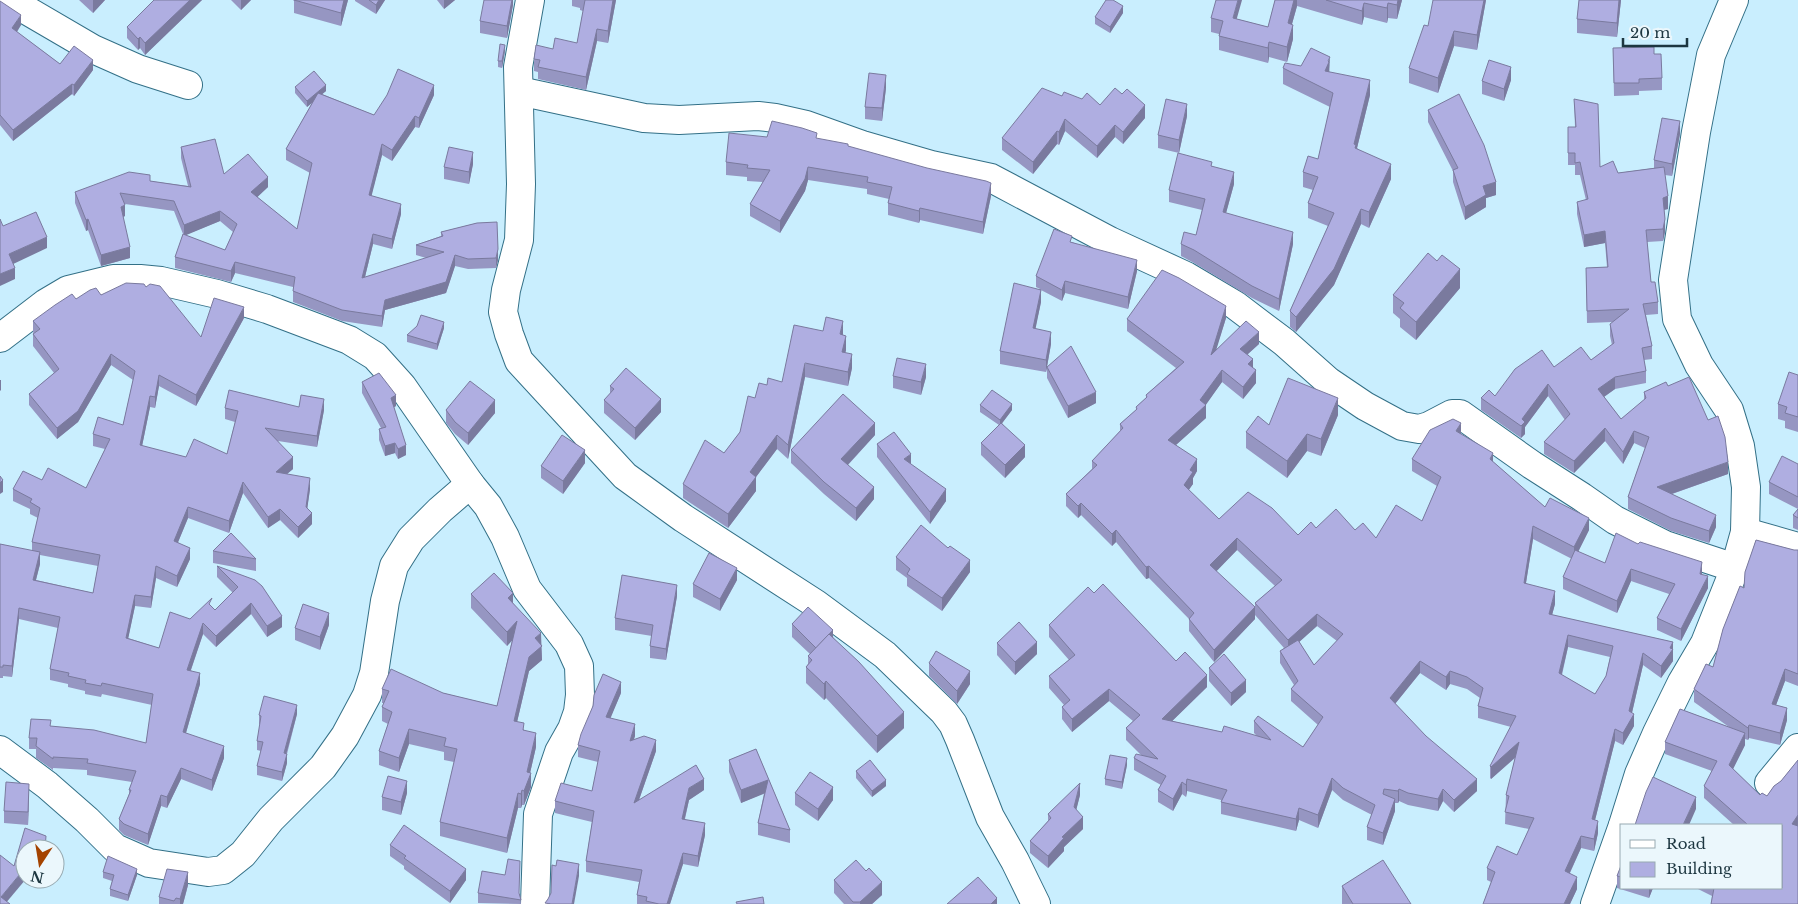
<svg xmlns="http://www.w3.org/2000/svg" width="1798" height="904" font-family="'Libre Baskerville',serif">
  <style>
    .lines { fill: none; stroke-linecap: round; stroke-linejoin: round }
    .minor-casing { stroke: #337087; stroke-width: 30 }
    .minor { stroke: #fff; stroke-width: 28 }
    .wall { fill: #9696c2; fill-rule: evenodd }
    .shaded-wall { fill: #7a7a9e }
    .building { fill: #afaee1; stroke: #7a7a9e; fill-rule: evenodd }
  </style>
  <rect width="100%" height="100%" fill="#c9eefe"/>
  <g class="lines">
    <!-- minor casing -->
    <g class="minor-casing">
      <g id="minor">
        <path d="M 9,0 L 93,49 L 138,69 L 188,85"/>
        <path d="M 530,0 L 518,67 L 521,184 L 519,240 L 506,290 L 503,312 L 509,334 L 519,361 L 625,476 L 683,518 L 816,604 L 885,655 L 944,712 L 953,724 L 960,740 L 990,817 L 1015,861 L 1036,904"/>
        <path d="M 519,91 L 644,118 L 679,120 L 758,116 L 775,118 L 806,125 L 862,145 L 931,165 L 991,178 L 1110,241 L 1186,276 L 1235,305 L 1284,342 L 1328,381 L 1365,406 L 1402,426 L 1419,429 L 1429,426 L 1452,414 L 1460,414 L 1532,465 L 1582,497 L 1615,520 L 1665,545 L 1735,568"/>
        <path d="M 0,338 L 46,303 L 68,290 L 113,279 L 140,279 L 161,281 L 217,294 L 267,309 L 349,340 L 375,356 L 402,386 L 470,484 L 488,506 L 505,537 L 527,589 L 569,644 L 579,666 L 580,695 L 578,712 L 572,729 L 559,752 L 538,814 L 535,904"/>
        <path d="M 1745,532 L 1798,547"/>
        <path d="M 0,750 L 47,785 L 87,820 L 115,848 L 149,863 L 208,872 L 223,870 L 243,854 L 271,819 L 323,767 L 345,736 L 367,695 L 374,673 L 385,601 L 394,566 L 411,539 L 440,510 L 470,484"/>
        <path d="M 1769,783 L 1798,748"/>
        <path d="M 1623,825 L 1639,774 L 1657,733 L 1682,682 L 1705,643 L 1735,568 L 1745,532 L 1746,487 L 1740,446 L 1729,410 L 1699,365 L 1677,319 L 1673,280 L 1696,132 L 1711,55 L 1734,0"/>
        <path d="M 1595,904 L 1622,828"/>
      </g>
    </g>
    <!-- minor -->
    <use href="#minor" class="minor"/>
  </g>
  <!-- wall -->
  <g class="wall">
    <path d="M 79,0 L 105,0 L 93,13 Z"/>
    <path d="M 154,0 L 202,0 L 145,55 L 140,48 L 138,50 L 127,38 L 127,27 Z"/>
    <path d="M 231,0 L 251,0 L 241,10 Z"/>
    <path d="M 293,0 L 348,0 L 341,26 L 294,13 L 294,1 Z"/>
    <path d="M 355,0 L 385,0 L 376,14 L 355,1 Z"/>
    <path d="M 437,0 L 455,0 L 444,9 Z"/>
    <path d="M 513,0 L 513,5 L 507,38 L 480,33 L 480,21 Z"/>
    <path d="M 572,0 L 616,0 L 608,43 L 597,41 L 586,90 L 538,79 L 538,72 L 534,71 L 534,59 L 553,49 L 577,43 L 583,11 L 580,10 L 580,8 L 572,6 Z"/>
    <path d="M 1275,0 L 1402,0 L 1397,19 L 1388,18 L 1387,23 L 1364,17 L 1362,25 L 1297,6 L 1292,24 L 1293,39 L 1287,62 L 1269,57 L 1268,63 L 1219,50 L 1219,34 L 1211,32 L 1211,18 L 1237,19 L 1268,27 Z"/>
    <path d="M 1486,0 L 1477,50 L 1454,46 L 1438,93 L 1409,83 L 1409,68 L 1428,26 Z"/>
    <path d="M 1579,0 L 1621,0 L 1617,37 L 1577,33 L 1577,19 Z"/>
    <path d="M 0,1 L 21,25 L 17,32 L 60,64 L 93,70 L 74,96 L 72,94 L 13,141 L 0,125 Z"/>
    <path d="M 1123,13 L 1110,33 L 1095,24 L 1095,17 Z"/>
    <path d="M 1613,48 L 1654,54 L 1662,78 L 1662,90 L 1639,91 L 1639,95 L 1614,96 Z"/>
    <path d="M 505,51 L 502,68 L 498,67 L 498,61 Z"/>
    <path d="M 1283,68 L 1330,72 L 1370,95 L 1357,148 L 1391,179 L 1369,228 L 1361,224 L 1334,285 L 1296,332 L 1290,327 L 1290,311 L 1328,226 L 1308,218 L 1308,203 L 1313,190 L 1303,187 L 1303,172 L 1318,159 L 1330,107 L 1283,84 Z"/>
    <path d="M 1511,80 L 1504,101 L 1482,94 L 1482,81 Z"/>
    <path d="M 295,87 L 326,91 L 322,94 L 374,115 L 434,95 L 419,128 L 415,127 L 392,161 L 382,155 L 371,196 L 401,214 L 392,249 L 373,244 L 365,277 L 426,258 L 416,255 L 416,245 L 441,236 L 441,232 L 477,223 L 498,260 L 496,268 L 468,269 L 455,266 L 446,293 L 385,310 L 382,327 L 342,321 L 293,302 L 293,287 L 235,273 L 231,282 L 175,268 L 175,257 L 183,234 L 174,211 L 125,204 L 125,216 L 123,217 L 130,258 L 101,266 L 88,230 L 86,231 L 75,203 L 75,192 L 150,181 L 188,186 L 181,158 L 181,147 L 224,174 L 268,187 L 257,197 L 297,229 L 310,173 L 286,160 L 286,149 L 312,103 L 307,107 L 295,93 ZM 220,221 L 233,232 L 225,250 L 185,235 Z"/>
    <path d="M 886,88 L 882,121 L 865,119 L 865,107 Z"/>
    <path d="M 1062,96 L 1082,99 L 1145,118 L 1123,144 L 1115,137 L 1097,158 L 1065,131 L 1059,145 L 1057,144 L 1033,174 L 1002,150 L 1002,138 Z"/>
    <path d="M 1574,99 L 1600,167 L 1618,173 L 1654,168 L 1654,160 L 1680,134 L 1672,176 L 1665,175 L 1668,209 L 1664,210 L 1665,232 L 1663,241 L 1647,242 L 1651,282 L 1658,302 L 1658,314 L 1646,315 L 1652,346 L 1652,359 L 1644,360 L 1646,371 L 1646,383 L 1615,389 L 1604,397 L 1621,419 L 1644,401 L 1644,392 L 1668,386 L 1728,474 L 1672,494 L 1716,527 L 1709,543 L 1671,531 L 1628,509 L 1628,497 L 1645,448 L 1634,443 L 1623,464 L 1605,441 L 1574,473 L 1544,454 L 1544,442 L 1565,420 L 1548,396 L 1525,427 L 1525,434 L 1521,438 L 1481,410 L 1481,398 L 1495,396 L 1554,367 L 1591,360 L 1612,345 L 1610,336 L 1610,324 L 1613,322 L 1587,323 L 1586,268 L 1607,267 L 1605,243 L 1584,247 L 1577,214 L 1577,202 L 1586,200 L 1580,175 L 1575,175 L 1575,165 L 1568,165 L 1568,127 L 1575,127 Z"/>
    <path d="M 1428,110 L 1496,195 L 1486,198 L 1486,207 L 1465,220 L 1453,182 L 1453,171 L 1428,122 Z"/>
    <path d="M 1187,116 L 1179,153 L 1158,148 L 1158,135 Z"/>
    <path d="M 767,137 L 817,139 L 848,146 L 991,196 L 983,234 L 920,220 L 919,223 L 888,215 L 888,203 L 889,199 L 867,194 L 867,189 L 808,180 L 805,191 L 780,233 L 750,216 L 750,204 L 763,182 L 747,181 L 747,177 L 726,175 L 726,162 Z"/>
    <path d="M 473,164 L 469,184 L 444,179 L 444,167 Z"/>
    <path d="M 1212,166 L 1234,184 L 1226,213 L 1293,244 L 1279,311 L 1252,298 L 1194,263 L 1181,256 L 1181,244 L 1196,235 L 1202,210 L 1169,202 L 1169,190 Z"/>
    <path d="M 1072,242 L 1137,271 L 1128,309 L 1065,293 L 1062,301 L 1041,290 L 1041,302 L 1035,329 L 1051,344 L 1047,367 L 1096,403 L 1068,418 L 1047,378 L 1047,368 L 1046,372 L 1000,364 L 1000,351 L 1040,289 L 1036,287 L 1036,276 Z"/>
    <path d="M 146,287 L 201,337 L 244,318 L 196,406 L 159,386 L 155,408 L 150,407 L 142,446 L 186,457 L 227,454 L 235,422 L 225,419 L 225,408 L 299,407 L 324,410 L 317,447 L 278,441 L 293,469 L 287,474 L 310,489 L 307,509 L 312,524 L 298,538 L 280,520 L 268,528 L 243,493 L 229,533 L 188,518 L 178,542 L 190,559 L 177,587 L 156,578 L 151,608 L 135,606 L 128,638 L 159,648 L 190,619 L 212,607 L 215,610 L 233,593 L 217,577 L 217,566 L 282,627 L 267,637 L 251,614 L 216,647 L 203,634 L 191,670 L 200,684 L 186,733 L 224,758 L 212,791 L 181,779 L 167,808 L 161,806 L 148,845 L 124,835 L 119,830 L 119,819 L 129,794 L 129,790 L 132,782 L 87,775 L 87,770 L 53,768 L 53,770 L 36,758 L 36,749 L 29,749 L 29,738 L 51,727 L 146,743 L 152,705 L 102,694 L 101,697 L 85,694 L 85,691 L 68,687 L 68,684 L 50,680 L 50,669 L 58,628 L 19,619 L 12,677 L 3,676 L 3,678 L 0,678 L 0,544 L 32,551 L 32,542 L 38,518 L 30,514 L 30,509 L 13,501 L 13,489 L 42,480 L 86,488 L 105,449 L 93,446 L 93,434 L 123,425 L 133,380 L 111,365 L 78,422 L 57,439 L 29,405 L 29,394 L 54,373 L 33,346 L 33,334 L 34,334 L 33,332 L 33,321 L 76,299 ZM 40,555 L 98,566 L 93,593 L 36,580 L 40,564 Z"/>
    <path d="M 1460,288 L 1416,340 L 1400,327 L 1400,319 L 1393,313 L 1393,295 Z"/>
    <path d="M 1226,318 L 1216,349 L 1259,344 L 1248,354 L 1253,368 L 1256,383 L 1243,399 L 1222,382 L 1205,405 L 1206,418 L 1176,445 L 1197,471 L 1193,478 L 1193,484 L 1188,490 L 1219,519 L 1298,535 L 1316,528 L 1355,530 L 1376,538 L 1422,521 L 1437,486 L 1412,471 L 1412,459 L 1461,434 L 1545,507 L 1589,530 L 1578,552 L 1605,563 L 1638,544 L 1702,574 L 1708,588 L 1681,641 L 1657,630 L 1657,618 L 1669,594 L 1631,581 L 1617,613 L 1563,589 L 1563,577 L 1572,559 L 1533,539 L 1526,583 L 1555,604 L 1552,615 L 1673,642 L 1673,661 L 1661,678 L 1643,665 L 1632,713 L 1634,726 L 1623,745 L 1615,741 L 1595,820 L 1598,833 L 1594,851 L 1581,848 L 1570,873 L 1577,889 L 1570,904 L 1483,904 L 1491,882 L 1487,880 L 1487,868 L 1517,855 L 1529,829 L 1505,824 L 1506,795 L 1515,758 L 1491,779 L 1490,778 L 1490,766 L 1511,727 L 1478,718 L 1478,706 L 1480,698 L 1467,689 L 1450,684 L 1446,690 L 1420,673 L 1395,704 L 1477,791 L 1454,812 L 1443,801 L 1438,811 L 1408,805 L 1399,801 L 1398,803 L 1395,803 L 1395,811 L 1383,845 L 1367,840 L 1367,827 L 1372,815 L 1343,800 L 1332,790 L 1318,828 L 1299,820 L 1296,831 L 1221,814 L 1221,800 L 1187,791 L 1186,797 L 1182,794 L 1173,811 L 1158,802 L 1158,790 L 1161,785 L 1134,770 L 1134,758 L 1142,756 L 1126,740 L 1126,728 L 1133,721 L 1109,701 L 1072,732 L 1062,719 L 1062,707 L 1064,705 L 1049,688 L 1049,676 L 1069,660 L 1049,637 L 1049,625 L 1094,593 L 1207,687 L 1172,721 L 1222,732 L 1257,736 L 1254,733 L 1254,721 L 1303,747 L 1318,725 L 1291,701 L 1291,689 L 1294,685 L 1280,663 L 1280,651 L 1284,648 L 1255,615 L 1255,603 L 1275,586 L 1237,550 L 1216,571 L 1255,619 L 1214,662 L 1189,631 L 1189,619 L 1149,578 L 1146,579 L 1116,542 L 1112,546 L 1081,515 L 1078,518 L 1066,506 L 1066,494 L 1092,469 L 1092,461 L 1120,431 L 1120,424 L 1136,410 L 1136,407 L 1146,398 L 1146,395 L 1176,368 L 1127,331 L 1127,319 ZM 1317,626 L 1337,641 L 1314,665 L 1299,642 ZM 1568,647 L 1610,657 L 1606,676 L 1595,694 L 1562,675 Z"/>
    <path d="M 444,328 L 437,350 L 407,342 L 407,335 Z"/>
    <path d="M 843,335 L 846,350 L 845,353 L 852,368 L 848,386 L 805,377 L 788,459 L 777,449 L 756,477 L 756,491 L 728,528 L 683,498 L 683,484 L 724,453 L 740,432 L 755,398 L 782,382 Z"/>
    <path d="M 1798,375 L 1798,432 L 1785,428 L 1785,421 L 1778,419 L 1778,404 Z"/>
    <path d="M 893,376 L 926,377 L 921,395 L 893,388 Z"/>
    <path d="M 362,382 L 396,406 L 394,407 L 406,455 L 398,459 L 395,453 L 385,456 L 379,440 L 379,429 L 381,428 L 362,393 Z"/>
    <path d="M 610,386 L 661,412 L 635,440 L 604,413 L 604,400 L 610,394 Z"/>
    <path d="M 980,405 L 1012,410 L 1002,423 L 1025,457 L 1005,478 L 981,455 L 981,443 L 999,425 L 980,412 Z"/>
    <path d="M 446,410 L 495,413 L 468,445 L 455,434 L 446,423 Z"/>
    <path d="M 1338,415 L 1321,456 L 1307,451 L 1287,478 L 1246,448 L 1246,432 L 1269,425 Z"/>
    <path d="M 875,435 L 848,465 L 874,499 L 856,521 L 824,494 L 791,463 L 791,450 Z"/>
    <path d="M 877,444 L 946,501 L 930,524 L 877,457 Z"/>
    <path d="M 585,463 L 563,494 L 541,478 L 541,466 Z"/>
    <path d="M 1798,464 L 1798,509 L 1769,494 L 1769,482 Z"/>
    <path d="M 1798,509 L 1798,530 L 1793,528 L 1793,515 Z"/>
    <path d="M 1756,540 L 1794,550 L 1798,550 L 1798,686 L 1785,681 L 1776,705 L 1787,708 L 1787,720 L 1780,745 L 1749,738 L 1748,740 L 1745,739 L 1745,745 L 1733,769 L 1760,795 L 1762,793 L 1767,796 L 1774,786 L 1781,781 L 1798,760 L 1798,904 L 1711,904 L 1712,896 L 1696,888 L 1782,888 L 1782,825 L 1734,825 L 1704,798 L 1704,786 L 1712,771 L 1665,754 L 1665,742 L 1680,709 L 1729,727 L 1694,702 L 1694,689 L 1706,664 L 1713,667 L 1723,629 L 1740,586 L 1744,588 L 1745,572 Z"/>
    <path d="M 213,551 L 256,559 L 256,571 L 213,563 Z"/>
    <path d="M 896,557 L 970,572 L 942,611 L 907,586 L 907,578 L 896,570 Z"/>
    <path d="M 737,580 L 720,611 L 693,597 L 693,584 Z"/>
    <path d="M 471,594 L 513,603 L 541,644 L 542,660 L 529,671 L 517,722 L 524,730 L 536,747 L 530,773 L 531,787 L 524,805 L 522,805 L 521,808 L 518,808 L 507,853 L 440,836 L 440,822 L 454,762 L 444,760 L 444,752 L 409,744 L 399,772 L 379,765 L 379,751 L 388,724 L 382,721 L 382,707 L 384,703 L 382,703 L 382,689 L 443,693 L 497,706 L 512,640 L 507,646 L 471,608 Z"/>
    <path d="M 677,596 L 666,660 L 650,658 L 650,646 L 652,636 L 615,630 L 615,618 Z"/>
    <path d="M 792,624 L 833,637 L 904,728 L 877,753 L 826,698 L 824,700 L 806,683 L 806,667 L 808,664 L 808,656 L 810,654 L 792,637 Z"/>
    <path d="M 329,625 L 320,650 L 295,640 L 295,628 Z"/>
    <path d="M 997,643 L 1037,654 L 1015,675 L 997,655 Z"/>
    <path d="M 929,663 L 970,684 L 957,704 L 929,676 Z"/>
    <path d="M 1209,668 L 1246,692 L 1231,706 L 1209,681 Z"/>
    <path d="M 621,693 L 610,718 L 635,736 L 633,740 L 656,751 L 639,800 L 704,790 L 689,800 L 685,819 L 705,835 L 698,867 L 683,864 L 670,904 L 637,904 L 637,895 L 639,882 L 586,872 L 586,861 L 592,822 L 555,813 L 555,801 L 592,791 L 598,762 L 578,757 L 578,745 L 593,706 Z"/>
    <path d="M 297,714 L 287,754 L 287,763 L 282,781 L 257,775 L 257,766 L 261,751 L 257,750 L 257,741 L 260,724 L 259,724 L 259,715 Z"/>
    <path d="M 756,749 L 790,830 L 790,843 L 758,835 L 758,823 L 764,793 L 741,803 L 729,772 L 729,760 Z"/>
    <path d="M 1127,765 L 1122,789 L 1105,785 L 1105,779 Z"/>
    <path d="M 856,771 L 886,786 L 872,797 L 856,778 Z"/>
    <path d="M 407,793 L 401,815 L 382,810 L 382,797 Z"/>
    <path d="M 795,793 L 833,800 L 818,821 L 795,805 Z"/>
    <path d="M 1080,795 L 1076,810 L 1083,829 L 1064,847 L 1064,851 L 1048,868 L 1030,853 L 1030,841 L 1048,821 L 1048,814 Z"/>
    <path d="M 29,796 L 28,825 L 4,823 L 4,811 Z"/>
    <path d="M 390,845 L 466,880 L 450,903 L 404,869 L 404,866 L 390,856 Z"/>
    <path d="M 1622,863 L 1622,888 L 1653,888 L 1649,898 L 1617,888 L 1617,876 Z"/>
    <path d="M 103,872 L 137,875 L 128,901 L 110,896 L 110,889 L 112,881 L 103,878 Z"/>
    <path d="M 834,880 L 882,895 L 872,904 L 844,904 L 834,893 Z"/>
    <path d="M 188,885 L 183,904 L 159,904 L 159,897 Z"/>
    <path d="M 1342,886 L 1411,904 L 1342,904 Z"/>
    <path d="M 478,893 L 520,894 L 521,904 L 478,903 Z"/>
  </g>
  <!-- shaded-wall -->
  <g class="shaded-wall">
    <path d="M 93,0 L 105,0 L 93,13 Z"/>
    <path d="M 190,0 L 202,0 L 145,55 L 145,43 Z"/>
    <path d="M 241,0 L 251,0 L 241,10 Z"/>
    <path d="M 344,0 L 348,0 L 341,26 L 341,13 Z"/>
    <path d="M 379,0 L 385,0 L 376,14 L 376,5 Z"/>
    <path d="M 444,0 L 455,0 L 444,9 Z"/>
    <path d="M 512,0 L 513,0 L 513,5 L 507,38 L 507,26 Z"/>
    <path d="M 613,0 L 616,0 L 608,43 L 608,31 Z"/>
    <path d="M 1238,0 L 1242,0 L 1233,32 L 1233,18 Z"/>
    <path d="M 1294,0 L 1297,0 L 1297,6 L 1288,38 L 1288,23 Z"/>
    <path d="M 1398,0 L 1402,0 L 1397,19 L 1397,5 Z"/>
    <path d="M 1484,0 L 1486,0 L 1477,50 L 1477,35 Z"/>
    <path d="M 1619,0 L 1621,0 L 1617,37 L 1617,23 Z"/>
    <path d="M 1364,3 L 1364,17 L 1362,25 L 1362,11 Z"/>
    <path d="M 1388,3 L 1388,18 L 1387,23 L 1387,8 Z"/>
    <path d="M 1123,6 L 1123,13 L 1110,33 L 1110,27 Z"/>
    <path d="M 21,15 L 21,25 L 12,39 L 12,28 Z"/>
    <path d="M 1293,25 L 1293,39 L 1287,62 L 1287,47 Z"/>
    <path d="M 597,29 L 597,41 L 586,90 L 586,77 Z"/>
    <path d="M 1454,31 L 1454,46 L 1438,93 L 1438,78 Z"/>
    <path d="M 140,37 L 140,48 L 138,50 L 138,39 Z"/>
    <path d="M 1269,42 L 1269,57 L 1268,63 L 1268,48 Z"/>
    <path d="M 505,45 L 505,51 L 502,68 L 502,61 Z"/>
    <path d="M 1330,57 L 1329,77 L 1325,71 Z"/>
    <path d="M 93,60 L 93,70 L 74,96 L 74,85 Z"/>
    <path d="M 1511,67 L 1511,80 L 1504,101 L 1504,89 Z"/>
    <path d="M 886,75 L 886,88 L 882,121 L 882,108 Z"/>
    <path d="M 1370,80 L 1370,95 L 1356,152 L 1354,144 Z"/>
    <path d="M 72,84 L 72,94 L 13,141 L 13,130 Z"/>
    <path d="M 326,85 L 326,91 L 307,107 L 307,101 Z"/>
    <path d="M 434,85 L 434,95 L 419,128 L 419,118 Z"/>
    <path d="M 1187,104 L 1187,116 L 1179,153 L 1179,140 Z"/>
    <path d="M 1145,105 L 1145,118 L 1123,144 L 1123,132 Z"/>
    <path d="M 415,116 L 415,127 L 392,161 L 392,150 Z"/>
    <path d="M 1065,119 L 1065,131 L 1059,145 L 1059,132 Z"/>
    <path d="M 1680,121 L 1680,134 L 1672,176 L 1672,164 Z"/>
    <path d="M 1115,125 L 1115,137 L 1097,158 L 1097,146 Z"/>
    <path d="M 1057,131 L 1057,144 L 1033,174 L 1033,162 Z"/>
    <path d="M 382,144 L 382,155 L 369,206 L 369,195 Z"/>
    <path d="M 473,152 L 473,164 L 469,184 L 469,172 Z"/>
    <path d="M 1391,164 L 1391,179 L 1369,228 L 1369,212 Z"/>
    <path d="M 808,167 L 808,180 L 805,191 L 780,233 L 780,221 Z"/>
    <path d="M 1234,172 L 1234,184 L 1223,224 L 1223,212 Z"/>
    <path d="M 268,177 L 268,187 L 251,203 L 251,192 Z"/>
    <path d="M 1496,182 L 1496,195 L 1486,198 L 1486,207 L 1465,220 L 1465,207 L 1483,186 Z"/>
    <path d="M 991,183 L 991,196 L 983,234 L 983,222 Z"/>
    <path d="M 1668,196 L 1668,209 L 1663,210 L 1663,198 Z"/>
    <path d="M 401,204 L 401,214 L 392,249 L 392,239 Z"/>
    <path d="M 125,205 L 125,216 L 121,218 L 121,207 Z"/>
    <path d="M 920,208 L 920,220 L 919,223 L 919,211 Z"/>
    <path d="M 1361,209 L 1361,224 L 1334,285 L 1296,332 L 1296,317 Z"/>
    <path d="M 220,211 L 220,221 L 184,236 L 184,225 Z"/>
    <path d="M 88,219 L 88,230 L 86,231 L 86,220 Z"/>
    <path d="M 1665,219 L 1665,232 L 1663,241 L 1663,229 Z"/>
    <path d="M 1605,231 L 1605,243 L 1584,247 L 1584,235 Z"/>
    <path d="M 1293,232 L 1293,244 L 1279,311 L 1279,299 Z"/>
    <path d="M 373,234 L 373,244 L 362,289 L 362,278 Z"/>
    <path d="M 47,237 L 47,248 L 9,266 L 9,254 Z"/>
    <path d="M 130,247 L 130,258 L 101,266 L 101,255 Z"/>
    <path d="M 498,249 L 498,260 L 496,268 L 496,258 Z"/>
    <path d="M 455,255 L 455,266 L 446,293 L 385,310 L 382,327 L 382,316 L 385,300 Z"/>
    <path d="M 1137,260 L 1137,271 L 1128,309 L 1128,297 Z"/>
    <path d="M 235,262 L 235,273 L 231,282 L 231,271 Z"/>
    <path d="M 15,268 L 15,279 L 0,286 L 0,274 Z"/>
    <path d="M 1460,269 L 1460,288 L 1416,340 L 1416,322 Z"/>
    <path d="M 1065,281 L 1065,293 L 1062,301 L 1062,290 Z"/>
    <path d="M 1041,290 L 1041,302 L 1033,341 L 1033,328 Z"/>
    <path d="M 1226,306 L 1226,318 L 1211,367 L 1211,355 Z"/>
    <path d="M 244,307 L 244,318 L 196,406 L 196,395 Z"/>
    <path d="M 843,321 L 843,335 L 840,348 L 840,334 Z"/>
    <path d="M 444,322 L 444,328 L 437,350 L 437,344 Z"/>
    <path d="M 1051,332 L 1051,344 L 1046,372 L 1046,360 Z"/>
    <path d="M 1259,332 L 1259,344 L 1240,361 L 1240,349 Z"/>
    <path d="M 846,336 L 846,350 L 842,366 L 842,352 Z"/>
    <path d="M 111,354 L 111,365 L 78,422 L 57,439 L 57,428 Z"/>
    <path d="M 852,354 L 852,368 L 848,386 L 848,372 Z"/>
    <path d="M 1253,359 L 1253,371 L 1248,364 Z"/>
    <path d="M 805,363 L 805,377 L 788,459 L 788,445 Z"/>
    <path d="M 926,364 L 926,377 L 921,395 L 921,382 Z"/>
    <path d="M 1222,370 L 1222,382 L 1203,409 L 1206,405 L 1206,418 L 1168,452 L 1168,440 L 1200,400 Z"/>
    <path d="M 1256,370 L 1256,383 L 1243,399 L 1243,387 Z"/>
    <path d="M 159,375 L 159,386 L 155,408 L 155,397 Z"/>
    <path d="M 1615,377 L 1615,389 L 1598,401 L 1598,389 Z"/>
    <path d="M 0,380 L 1,380 L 1,390 L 0,391 Z"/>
    <path d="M 1548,384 L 1548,396 L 1525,427 L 1525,434 L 1521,438 L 1522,419 Z"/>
    <path d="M 1096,392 L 1096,403 L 1068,418 L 1068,406 Z"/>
    <path d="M 396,395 L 396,406 L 391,409 L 391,398 Z"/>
    <path d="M 150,396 L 150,407 L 140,456 L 140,445 Z"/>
    <path d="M 1338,398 L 1338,415 L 1321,456 L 1321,439 Z"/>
    <path d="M 324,399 L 324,410 L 317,447 L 317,436 Z"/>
    <path d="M 661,399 L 661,412 L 635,440 L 635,428 Z"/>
    <path d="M 495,400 L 495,413 L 468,445 L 468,433 Z"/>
    <path d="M 1012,404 L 1012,410 L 1000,426 L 1000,420 Z"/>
    <path d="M 875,423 L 875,435 L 841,472 L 841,459 Z"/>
    <path d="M 1461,423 L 1461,435 L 1456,431 Z"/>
    <path d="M 1605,428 L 1605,441 L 1574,473 L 1574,461 Z"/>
    <path d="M 1634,431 L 1634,443 L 1623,464 L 1623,452 Z"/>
    <path d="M 1307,434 L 1307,451 L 1287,478 L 1287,461 Z"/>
    <path d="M 777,435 L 777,449 L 756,477 L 756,491 L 728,528 L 728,514 L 750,472 Z"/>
    <path d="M 395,443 L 395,453 L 385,456 L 385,446 Z"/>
    <path d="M 406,445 L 406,455 L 398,459 L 398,449 Z"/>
    <path d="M 1025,445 L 1025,457 L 1005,478 L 1005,465 Z"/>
    <path d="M 585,450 L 585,463 L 563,494 L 563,481 Z"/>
    <path d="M 1493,453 L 1493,465 L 1490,459 Z"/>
    <path d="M 911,454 L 911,466 L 904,459 Z"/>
    <path d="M 293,457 L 293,469 L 276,483 L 276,472 Z"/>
    <path d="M 1197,459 L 1197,471 L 1193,478 L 1193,484 L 1184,497 L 1184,485 L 1190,470 Z"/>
    <path d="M 1728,462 L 1728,474 L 1657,499 L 1657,487 Z"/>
    <path d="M 310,478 L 310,489 L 306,518 L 306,507 Z"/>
    <path d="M 3,480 L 3,492 L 0,494 L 0,483 Z"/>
    <path d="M 243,482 L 243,493 L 229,533 L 229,521 Z"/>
    <path d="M 874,487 L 874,499 L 856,521 L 856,508 Z"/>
    <path d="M 946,489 L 946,501 L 930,524 L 930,512 Z"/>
    <path d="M 1081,503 L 1081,515 L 1078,518 L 1078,506 Z"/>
    <path d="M 188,507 L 188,518 L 174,552 L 174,541 Z"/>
    <path d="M 280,509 L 280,520 L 268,528 L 268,517 Z"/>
    <path d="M 312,513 L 312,524 L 298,538 L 298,527 Z"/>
    <path d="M 1716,515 L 1716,527 L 1709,543 L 1709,531 Z"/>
    <path d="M 1589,518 L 1589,530 L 1574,560 L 1574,547 Z"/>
    <path d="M 1533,526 L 1533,539 L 1524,595 L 1524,583 Z"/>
    <path d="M 1116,530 L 1116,542 L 1112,546 L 1112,534 Z"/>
    <path d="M 1237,538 L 1237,550 L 1210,578 L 1210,565 Z"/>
    <path d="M 190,548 L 190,559 L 177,587 L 177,576 Z"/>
    <path d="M 40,552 L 40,564 L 33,591 L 33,580 Z"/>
    <path d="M 970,560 L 970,572 L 942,611 L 942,598 Z"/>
    <path d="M 1702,562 L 1702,574 L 1700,574 Z"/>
    <path d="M 156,566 L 156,578 L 151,608 L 151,597 Z"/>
    <path d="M 1149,566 L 1149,578 L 1146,579 L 1146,567 Z"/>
    <path d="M 737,568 L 737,580 L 720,611 L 720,599 Z"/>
    <path d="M 1631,569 L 1631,581 L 1617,613 L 1617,601 Z"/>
    <path d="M 1708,576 L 1708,588 L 1681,641 L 1681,629 Z"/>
    <path d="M 677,585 L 677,596 L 666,660 L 666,649 Z"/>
    <path d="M 1555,591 L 1555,604 L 1549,626 L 1549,614 Z"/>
    <path d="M 513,593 L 513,607 L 508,598 Z"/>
    <path d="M 135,595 L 135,606 L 126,649 L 126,638 Z"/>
    <path d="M 251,603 L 251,614 L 216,647 L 216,636 Z"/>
    <path d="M 1255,607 L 1255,619 L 1214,662 L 1214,650 Z"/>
    <path d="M 19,608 L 19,619 L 12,677 L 12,666 Z"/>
    <path d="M 329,613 L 329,625 L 320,650 L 320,637 Z"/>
    <path d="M 1317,614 L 1317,626 L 1288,652 L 1288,640 Z"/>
    <path d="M 282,616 L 282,627 L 267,637 L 267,626 Z"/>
    <path d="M 517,621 L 517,635 L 507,646 L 507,632 Z"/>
    <path d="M 203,623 L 203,634 L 187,681 L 187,670 Z"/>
    <path d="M 833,630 L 833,643 L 816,648 Z"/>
    <path d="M 541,633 L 542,660 L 529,671 L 514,735 L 514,721 L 529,657 L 535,638 Z"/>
    <path d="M 1568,635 L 1568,647 L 1559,685 L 1559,673 Z"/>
    <path d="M 1037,642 L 1037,654 L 1015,675 L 1015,662 Z"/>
    <path d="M 1673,642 L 1673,661 L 1661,678 L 1661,666 Z"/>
    <path d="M 1643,653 L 1643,665 L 1630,721 L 1634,714 L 1634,726 L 1623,745 L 1623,733 L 1629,711 Z"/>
    <path d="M 1420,661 L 1420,673 L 1390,710 L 1390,698 Z"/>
    <path d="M 1785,669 L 1785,681 L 1772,716 L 1772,704 Z"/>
    <path d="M 970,671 L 970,684 L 957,704 L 957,691 Z"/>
    <path d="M 1450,671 L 1450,684 L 1446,690 L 1446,677 Z"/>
    <path d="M 200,673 L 200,684 L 183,743 L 183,732 Z"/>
    <path d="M 1207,675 L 1207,687 L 1162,731 L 1162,719 Z"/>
    <path d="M 1246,680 L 1246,692 L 1231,706 L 1231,693 Z"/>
    <path d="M 826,681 L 826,698 L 824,700 L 824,684 Z"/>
    <path d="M 621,682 L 621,693 L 606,729 L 606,717 Z"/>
    <path d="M 1109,689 L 1109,701 L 1072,732 L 1072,719 Z"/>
    <path d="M 297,705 L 297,714 L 284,762 L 284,753 Z"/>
    <path d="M 1787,708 L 1787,720 L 1780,745 L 1780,733 Z"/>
    <path d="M 904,712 L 904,728 L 877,753 L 877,736 Z"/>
    <path d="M 635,724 L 635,736 L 630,753 L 630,741 Z"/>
    <path d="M 1749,725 L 1749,738 L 1748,740 L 1748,728 Z"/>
    <path d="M 409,729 L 409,744 L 399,772 L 399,758 Z"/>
    <path d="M 1615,729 L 1615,741 L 1592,832 L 1592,819 Z"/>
    <path d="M 536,733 L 536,747 L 528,782 L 531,773 L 531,787 L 524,805 L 524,791 L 527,772 Z"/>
    <path d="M 1745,733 L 1745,745 L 1729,777 L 1729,765 Z"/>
    <path d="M 656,740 L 656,751 L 634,814 L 634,803 Z"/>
    <path d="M 1519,742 L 1519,754 L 1491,779 L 1491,767 Z"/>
    <path d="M 224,746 L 224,758 L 212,791 L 212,780 Z"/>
    <path d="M 287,754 L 287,763 L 282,781 L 282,772 Z"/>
    <path d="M 1127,758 L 1127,765 L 1122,789 L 1122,782 Z"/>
    <path d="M 181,768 L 181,779 L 167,808 L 167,797 Z"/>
    <path d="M 1332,778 L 1332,790 L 1318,828 L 1318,815 Z"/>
    <path d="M 704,779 L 704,790 L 689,800 L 682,830 L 682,819 L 689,788 Z"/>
    <path d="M 1187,779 L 1187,791 L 1186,797 L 1186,785 Z"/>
    <path d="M 1477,779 L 1477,791 L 1454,812 L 1454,800 Z"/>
    <path d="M 768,780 L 768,792 L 741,803 L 741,790 Z"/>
    <path d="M 886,780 L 886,786 L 872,797 L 872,791 Z"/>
    <path d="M 407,781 L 407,793 L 401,815 L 401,802 Z"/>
    <path d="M 1182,782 L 1182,794 L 1173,811 L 1173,799 Z"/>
    <path d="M 1080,783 L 1080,795 L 1074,819 L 1074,807 Z"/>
    <path d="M 29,784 L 29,796 L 28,825 L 28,812 Z"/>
    <path d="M 833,787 L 833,800 L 818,821 L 818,809 Z"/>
    <path d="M 1399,789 L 1399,801 L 1398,803 L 1398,791 Z"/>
    <path d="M 1443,789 L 1443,801 L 1438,811 L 1438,799 Z"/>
    <path d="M 522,790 L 522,805 L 521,808 L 521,794 Z"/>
    <path d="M 518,793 L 518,808 L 507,853 L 507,838 Z"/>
    <path d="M 161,795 L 161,806 L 148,845 L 148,834 Z"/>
    <path d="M 1696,797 L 1696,809 L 1689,825 L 1683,825 Z"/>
    <path d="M 1395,799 L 1395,811 L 1383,845 L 1383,833 Z"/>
    <path d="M 1299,808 L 1299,820 L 1296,831 L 1296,819 Z"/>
    <path d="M 1798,815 L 1798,827 L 1792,824 Z"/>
    <path d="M 1083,817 L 1083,829 L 1064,847 L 1064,851 L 1048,868 L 1048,856 L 1062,837 Z"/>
    <path d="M 1598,821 L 1598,833 L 1594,851 L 1594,839 Z"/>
    <path d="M 705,823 L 705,835 L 698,867 L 698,856 Z"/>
    <path d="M 1581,836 L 1581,848 L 1565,883 L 1565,871 Z"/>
    <path d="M 683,853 L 683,864 L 670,904 L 667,904 Z"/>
    <path d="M 579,864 L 579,876 L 574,904 L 572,904 Z"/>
    <path d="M 25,868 L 26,879 L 5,904 L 1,897 Z"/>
    <path d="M 137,869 L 137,875 L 128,901 L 128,895 Z"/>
    <path d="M 466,869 L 466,880 L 450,903 L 450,891 Z"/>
    <path d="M 188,872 L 188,885 L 183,904 L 180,904 L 180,899 Z"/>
    <path d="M 1577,877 L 1577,889 L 1570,904 L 1564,904 Z"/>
    <path d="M 882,882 L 882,895 L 872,904 L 860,904 L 860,902 Z"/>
    <path d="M 1649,888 L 1653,888 L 1649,898 Z"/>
    <path d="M 997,898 L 997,904 L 991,904 Z"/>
  </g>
  <!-- building -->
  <g class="building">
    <path d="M 154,0 L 190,0 L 145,43 L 140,37 L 138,39 L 127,27 Z"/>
    <path d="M 294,0 L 344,0 L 341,13 Z"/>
    <path d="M 369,0 L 379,0 L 376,5 Z"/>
    <path d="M 484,0 L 512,0 L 507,26 L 480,21 Z"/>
    <path d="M 585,0 L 613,0 L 608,31 L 597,29 L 586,77 L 538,67 L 540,60 L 534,59 L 536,45 L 553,49 L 555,38 L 577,43 Z"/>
    <path d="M 1106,0 L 1113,0 L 1123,6 L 1110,27 L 1095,17 Z"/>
    <path d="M 1216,0 L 1238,0 L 1233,18 L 1268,27 L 1275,0 L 1294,0 L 1288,23 L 1293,25 L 1287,47 L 1269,42 L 1268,48 L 1219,36 L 1223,21 L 1211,18 Z"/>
    <path d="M 1326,0 L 1398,0 L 1397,5 L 1388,3 L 1387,8 L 1364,3 L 1362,11 Z"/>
    <path d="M 1433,0 L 1484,0 L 1477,35 L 1454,31 L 1438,78 L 1409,68 L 1424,25 L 1428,26 Z"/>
    <path d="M 1579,0 L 1619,0 L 1617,23 L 1577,19 Z"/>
    <path d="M 0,1 L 21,15 L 12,28 L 60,64 L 74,46 L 93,60 L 74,85 L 72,84 L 13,130 L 0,115 Z"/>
    <path d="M 500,44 L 505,45 L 502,61 L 498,61 Z"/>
    <path d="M 1654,47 L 1654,54 L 1661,54 L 1662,78 L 1639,79 L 1639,83 L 1614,83 L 1613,48 Z"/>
    <path d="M 1311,48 L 1330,57 L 1328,61 L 1329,62 L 1325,71 L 1370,80 L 1354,144 L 1356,145 L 1355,148 L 1391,164 L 1369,212 L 1361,209 L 1334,269 L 1296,317 L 1290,311 L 1334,213 L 1308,203 L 1318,177 L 1303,172 L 1308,156 L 1318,159 L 1333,93 L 1283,68 L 1285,63 L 1301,66 Z"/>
    <path d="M 1489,60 L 1511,67 L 1504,89 L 1482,81 Z"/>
    <path d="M 398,69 L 434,85 L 419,118 L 415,116 L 392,150 L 382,144 L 369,195 L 401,204 L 392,239 L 373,234 L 362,278 L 444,252 L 416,245 L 443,236 L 441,232 L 477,223 L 497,222 L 498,249 L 496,258 L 468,259 L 455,255 L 446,282 L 385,300 L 382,316 L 342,310 L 293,291 L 295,277 L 235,262 L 231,271 L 175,257 L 183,234 L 225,250 L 237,224 L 220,211 L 184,225 L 174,201 L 120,193 L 125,205 L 121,207 L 130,247 L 101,255 L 88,219 L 86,220 L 75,192 L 129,172 L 150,175 L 150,181 L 191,187 L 181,147 L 215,139 L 224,174 L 248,154 L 268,177 L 251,192 L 297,229 L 312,163 L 286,149 L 318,93 L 374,115 L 387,95 Z"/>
    <path d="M 314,71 L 326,85 L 307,101 L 295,87 Z"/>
    <path d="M 869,73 L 886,75 L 882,108 L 865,107 Z"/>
    <path d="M 1042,88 L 1062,96 L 1064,92 L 1082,99 L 1087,93 L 1100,105 L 1115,88 L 1122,94 L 1127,89 L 1145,105 L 1123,132 L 1115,125 L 1097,146 L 1065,119 L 1059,132 L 1057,131 L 1033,162 L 1002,138 Z"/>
    <path d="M 1459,94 L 1484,145 L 1496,182 L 1483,186 L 1486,195 L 1465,207 L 1453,170 L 1458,168 L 1428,110 Z"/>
    <path d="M 1166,99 L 1187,104 L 1179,140 L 1158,135 Z"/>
    <path d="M 1574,99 L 1598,104 L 1600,167 L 1613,161 L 1618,173 L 1664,167 L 1668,196 L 1663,198 L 1665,219 L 1663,229 L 1646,230 L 1651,282 L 1655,282 L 1658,302 L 1643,304 L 1652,346 L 1642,348 L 1646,371 L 1615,377 L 1598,389 L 1621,419 L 1646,398 L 1644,392 L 1666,382 L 1668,386 L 1689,377 L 1708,420 L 1718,416 L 1725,437 L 1728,462 L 1657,487 L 1716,515 L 1709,531 L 1671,518 L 1628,497 L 1649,437 L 1634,431 L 1623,452 L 1605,428 L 1574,461 L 1544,442 L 1570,414 L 1548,384 L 1522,419 L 1525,422 L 1521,426 L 1481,398 L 1489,390 L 1495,396 L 1515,369 L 1542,350 L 1554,367 L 1581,347 L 1591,360 L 1614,343 L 1610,324 L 1629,309 L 1587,311 L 1586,268 L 1608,267 L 1605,231 L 1584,235 L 1577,202 L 1588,199 L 1580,162 L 1575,163 L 1575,153 L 1568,153 L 1568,127 L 1576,127 Z"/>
    <path d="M 1662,118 L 1680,121 L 1672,164 L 1654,160 Z"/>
    <path d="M 772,121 L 802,128 L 817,133 L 816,138 L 848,144 L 848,146 L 927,168 L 986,181 L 991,183 L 983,222 L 920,208 L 919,211 L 888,203 L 892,187 L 867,182 L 868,177 L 808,167 L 805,179 L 780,221 L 750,204 L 770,170 L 747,168 L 748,165 L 726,162 L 729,133 L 767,137 Z"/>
    <path d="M 449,147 L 473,152 L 469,172 L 444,167 Z"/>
    <path d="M 1178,153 L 1212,162 L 1211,166 L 1234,172 L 1223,212 L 1293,232 L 1279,299 L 1252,286 L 1194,250 L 1181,244 L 1184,232 L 1196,235 L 1205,199 L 1169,190 Z"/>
    <path d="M 36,212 L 47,237 L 9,254 L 15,268 L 0,274 L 0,219 L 3,226 Z"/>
    <path d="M 1054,229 L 1072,236 L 1070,242 L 1137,260 L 1128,297 L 1065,281 L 1062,290 L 1036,276 Z"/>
    <path d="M 1428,253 L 1437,261 L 1442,255 L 1460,269 L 1416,322 L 1400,308 L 1404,303 L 1393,295 Z"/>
    <path d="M 1162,270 L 1179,278 L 1226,306 L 1211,355 L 1246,321 L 1259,332 L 1240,349 L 1253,359 L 1248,364 L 1256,370 L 1243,387 L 1222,370 L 1200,400 L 1206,405 L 1168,440 L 1197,459 L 1190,470 L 1193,472 L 1184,485 L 1219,519 L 1248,492 L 1272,508 L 1298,535 L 1311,522 L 1316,528 L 1336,509 L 1355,530 L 1363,523 L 1376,538 L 1396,505 L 1422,521 L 1441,477 L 1412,459 L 1430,430 L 1453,419 L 1461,423 L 1456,431 L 1493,453 L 1490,459 L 1545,507 L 1550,498 L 1589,518 L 1574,547 L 1533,526 L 1524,583 L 1555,591 L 1549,614 L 1673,642 L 1670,648 L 1673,649 L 1661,666 L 1643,653 L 1629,711 L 1634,714 L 1623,733 L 1615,729 L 1592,819 L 1598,821 L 1594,839 L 1581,836 L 1565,871 L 1577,877 L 1564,904 L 1483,904 L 1495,872 L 1487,868 L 1497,846 L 1517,855 L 1534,818 L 1505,812 L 1509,796 L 1506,795 L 1519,742 L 1491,767 L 1490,766 L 1516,716 L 1478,706 L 1483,688 L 1467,677 L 1450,671 L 1446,677 L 1420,661 L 1390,698 L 1426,736 L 1477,779 L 1454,800 L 1443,789 L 1438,799 L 1408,793 L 1399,789 L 1398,791 L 1384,789 L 1383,794 L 1395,799 L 1383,833 L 1367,827 L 1375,805 L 1343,788 L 1332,778 L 1318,815 L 1299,808 L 1296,819 L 1221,802 L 1227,790 L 1187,779 L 1186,785 L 1182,782 L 1173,799 L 1158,790 L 1166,776 L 1134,758 L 1136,754 L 1158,759 L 1126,728 L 1140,715 L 1109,689 L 1072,719 L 1062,707 L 1070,700 L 1049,676 L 1075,655 L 1049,625 L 1088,587 L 1094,593 L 1103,584 L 1176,661 L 1185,652 L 1207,675 L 1162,719 L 1222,732 L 1224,726 L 1271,740 L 1254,721 L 1258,716 L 1303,747 L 1323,717 L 1291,689 L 1298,681 L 1280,651 L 1298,640 L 1314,665 L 1343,634 L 1317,614 L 1288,640 L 1255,603 L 1282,580 L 1237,538 L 1210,565 L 1255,607 L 1214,650 L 1189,619 L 1194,613 L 1149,566 L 1146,567 L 1116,530 L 1112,534 L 1081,503 L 1078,506 L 1066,494 L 1097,465 L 1092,461 L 1123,428 L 1120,424 L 1137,409 L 1136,407 L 1147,397 L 1146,395 L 1184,362 L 1127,319 ZM 1568,635 L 1613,646 L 1606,676 L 1595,694 L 1559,673 Z"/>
    <path d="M 126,283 L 144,284 L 146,287 L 150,284 L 160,286 L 201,337 L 214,298 L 244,307 L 196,395 L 159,375 L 155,397 L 150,396 L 140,445 L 186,457 L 194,439 L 227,454 L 238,411 L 225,408 L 229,390 L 299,407 L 301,395 L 324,399 L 317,436 L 265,428 L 293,457 L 276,472 L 310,478 L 306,507 L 312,513 L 298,527 L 280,509 L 268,517 L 243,482 L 229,521 L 188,507 L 174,541 L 190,548 L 177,576 L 156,566 L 151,597 L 135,595 L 126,638 L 159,648 L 170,612 L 190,619 L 212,598 L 209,604 L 215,610 L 238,587 L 217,566 L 255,580 L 262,586 L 282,616 L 267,626 L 251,603 L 216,636 L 203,623 L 187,670 L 200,673 L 183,732 L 224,746 L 212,780 L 181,768 L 167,797 L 161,795 L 148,834 L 124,824 L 119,819 L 131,790 L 129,790 L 136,771 L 87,763 L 88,759 L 53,757 L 53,759 L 36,746 L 37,738 L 29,738 L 31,719 L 51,720 L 50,726 L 94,730 L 146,743 L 153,694 L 102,683 L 101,686 L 85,683 L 86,680 L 68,676 L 69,673 L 50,669 L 60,617 L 19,608 L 12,666 L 3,665 L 3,667 L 0,667 L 0,544 L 40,552 L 33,580 L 93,593 L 100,555 L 32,542 L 40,508 L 30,502 L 32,499 L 13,489 L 23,471 L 42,480 L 48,468 L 86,488 L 110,439 L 93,434 L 98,417 L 123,425 L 135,371 L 111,354 L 78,411 L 57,428 L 29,394 L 59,369 L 33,334 L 40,329 L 33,321 L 55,305 L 72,294 L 76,299 L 90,290 L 96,288 L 101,295 Z"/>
    <path d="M 1014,283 L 1041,290 L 1033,328 L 1051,332 L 1046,360 L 1000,351 Z"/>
    <path d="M 421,315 L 444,322 L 437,344 L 407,335 L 417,326 Z"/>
    <path d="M 826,317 L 843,321 L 840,334 L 846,336 L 842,352 L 852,354 L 848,372 L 805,363 L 788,445 L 777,435 L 750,472 L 756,477 L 728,514 L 683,484 L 705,440 L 724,453 L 740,432 L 748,396 L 755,398 L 759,383 L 767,385 L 768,378 L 782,382 L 794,325 L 823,331 Z"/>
    <path d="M 1071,346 L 1096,392 L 1068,406 L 1047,367 Z"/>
    <path d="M 897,358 L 926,364 L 921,382 L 893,376 Z"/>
    <path d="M 626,368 L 661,399 L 635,428 L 604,400 L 614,389 L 610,386 Z"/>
    <path d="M 1789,372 L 1798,375 L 1798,417 L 1785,413 L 1787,407 L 1778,404 Z"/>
    <path d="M 379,373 L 396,395 L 391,398 L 406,445 L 398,449 L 395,443 L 385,446 L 379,429 L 386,427 L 362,382 Z"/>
    <path d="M 1288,378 L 1338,398 L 1321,439 L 1307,434 L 1287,461 L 1246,432 L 1258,416 L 1269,425 Z"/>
    <path d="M 470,381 L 495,400 L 468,433 L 455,422 L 446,410 Z"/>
    <path d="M 992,390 L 1012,404 L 1000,420 L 980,405 Z"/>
    <path d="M 843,394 L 875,423 L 841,459 L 874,487 L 856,508 L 824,482 L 791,450 Z"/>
    <path d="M 1001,423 L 1025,445 L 1005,465 L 981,443 Z"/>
    <path d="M 894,432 L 911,454 L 904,459 L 946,489 L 930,512 L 877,444 Z"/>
    <path d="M 562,435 L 585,450 L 563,481 L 541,466 Z"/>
    <path d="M 1782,456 L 1798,464 L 1798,497 L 1769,482 Z"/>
    <path d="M 0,476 L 3,480 L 0,483 Z"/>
    <path d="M 1798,509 L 1798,518 L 1793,515 Z"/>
    <path d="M 921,525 L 948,548 L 950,546 L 970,560 L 942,598 L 907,574 L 910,569 L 896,557 Z"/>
    <path d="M 231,533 L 256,559 L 213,551 Z"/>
    <path d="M 1616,533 L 1638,544 L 1640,542 L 1702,562 L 1700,574 L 1708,576 L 1681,629 L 1657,618 L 1675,584 L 1631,569 L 1617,601 L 1563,577 L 1575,550 L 1605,563 Z"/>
    <path d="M 1756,540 L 1794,550 L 1798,550 L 1798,674 L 1785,669 L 1772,704 L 1787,708 L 1780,733 L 1749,725 L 1748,728 L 1694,689 L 1706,664 L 1713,667 L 1723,629 L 1740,586 L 1744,588 L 1745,572 Z"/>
    <path d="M 709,553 L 737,568 L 720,599 L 693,584 Z"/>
    <path d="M 494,573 L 513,593 L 508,598 L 541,633 L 535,638 L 542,646 L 529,657 L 514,721 L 524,723 L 523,730 L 536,733 L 527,772 L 531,773 L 524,791 L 522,790 L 521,794 L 518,793 L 507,838 L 440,822 L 457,749 L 444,746 L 446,738 L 409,729 L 399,758 L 379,751 L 392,712 L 382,707 L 389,691 L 382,689 L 391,669 L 443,693 L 497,706 L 517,621 L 507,632 L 471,594 Z"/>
    <path d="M 622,575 L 677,585 L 666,649 L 650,646 L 653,625 L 615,618 Z"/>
    <path d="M 303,604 L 329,613 L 320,637 L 295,628 Z"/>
    <path d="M 808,607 L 833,630 L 816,648 L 792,624 Z"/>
    <path d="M 1019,622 L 1037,642 L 1015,662 L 997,643 Z"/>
    <path d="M 829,634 L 859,662 L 904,712 L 877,736 L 826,681 L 824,684 L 806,667 L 812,660 L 808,656 Z"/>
    <path d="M 936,651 L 970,671 L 957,691 L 929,663 Z"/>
    <path d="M 1224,654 L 1246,680 L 1231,693 L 1209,668 Z"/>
    <path d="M 603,674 L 621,682 L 606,717 L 635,724 L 630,741 L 644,736 L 656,740 L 634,803 L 696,765 L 704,779 L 689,788 L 682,819 L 705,823 L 698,856 L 683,853 L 667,904 L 659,904 L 646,901 L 647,897 L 637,895 L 642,870 L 586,861 L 594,811 L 555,801 L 561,783 L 592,791 L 600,751 L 578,745 L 581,734 L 593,706 L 594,695 Z"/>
    <path d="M 264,696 L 297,705 L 284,753 L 287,754 L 282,772 L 257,766 L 263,742 L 257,741 L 261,716 L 259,715 Z"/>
    <path d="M 1680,709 L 1745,733 L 1729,765 L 1760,795 L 1762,793 L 1767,796 L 1774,786 L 1781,781 L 1798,760 L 1798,815 L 1792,824 L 1798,826 L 1798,904 L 1711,904 L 1714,888 L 1782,888 L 1782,825 L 1748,825 L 1704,786 L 1717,761 L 1665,742 Z"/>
    <path d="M 756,749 L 790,830 L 758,823 L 768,780 L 741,790 L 729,760 Z"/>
    <path d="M 1110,755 L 1127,758 L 1122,782 L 1105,779 Z"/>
    <path d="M 870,760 L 886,780 L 872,791 L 856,771 Z"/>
    <path d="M 810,772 L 833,787 L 818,809 L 795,793 Z"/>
    <path d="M 388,776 L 407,781 L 401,802 L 382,797 Z"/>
    <path d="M 1653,777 L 1696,797 L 1683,825 L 1635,825 L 1646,792 Z"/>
    <path d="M 6,782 L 29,784 L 28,812 L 4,811 Z"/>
    <path d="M 1080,783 L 1074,807 L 1083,817 L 1062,837 L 1064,838 L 1048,856 L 1030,841 L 1051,818 L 1048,814 Z"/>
    <path d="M 404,825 L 466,869 L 450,891 L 404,858 L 406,856 L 390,845 Z"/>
    <path d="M 25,828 L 46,836 L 45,849 L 25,849 L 25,868 L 1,897 L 10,904 L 0,904 L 0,855 L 14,866 Z"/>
    <path d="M 108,856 L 137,869 L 128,895 L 110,889 L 114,875 L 103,872 Z"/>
    <path d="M 508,859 L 520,861 L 519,893 L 521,900 L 478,893 L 482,871 L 505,875 Z"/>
    <path d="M 557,860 L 579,864 L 572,904 L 551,904 L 545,903 L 548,899 L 551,893 L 552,865 L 556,866 Z"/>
    <path d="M 856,860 L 866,871 L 869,868 L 882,882 L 860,902 L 853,902 L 834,880 Z"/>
    <path d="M 1383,860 L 1411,904 L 1353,904 L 1342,886 Z"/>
    <path d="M 1622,863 L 1622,877 L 1617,876 Z"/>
    <path d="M 167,869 L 188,872 L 180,899 L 176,898 L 174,901 L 159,897 Z"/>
    <path d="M 978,877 L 997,898 L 991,904 L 947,904 Z"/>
    <path d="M 763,897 L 764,904 L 737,904 L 736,902 Z"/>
  </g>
  <!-- legend -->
  <rect x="1620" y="824" width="162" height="65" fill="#ebf7fc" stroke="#98aab1"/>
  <rect x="1630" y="840" width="25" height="8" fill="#ffffff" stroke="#98aab1"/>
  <text x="1666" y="849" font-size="15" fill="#1c3640">Road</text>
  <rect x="1630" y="862" width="25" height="15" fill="#afaee1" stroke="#98aab1"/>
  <text x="1666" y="874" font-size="15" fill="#1c3640">Building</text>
  <!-- north arrow -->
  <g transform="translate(40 864) rotate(192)"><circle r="24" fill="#ebf7fc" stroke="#98aab1"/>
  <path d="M0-4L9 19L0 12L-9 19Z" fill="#a44300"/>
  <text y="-8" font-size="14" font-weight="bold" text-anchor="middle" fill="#1c3640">N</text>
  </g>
  <!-- scale -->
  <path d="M1623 38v8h64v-8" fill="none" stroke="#1c3640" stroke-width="2.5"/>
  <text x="1630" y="38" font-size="15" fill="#1c3640" stroke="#ebf7fc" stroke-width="4" paint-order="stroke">20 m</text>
</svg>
